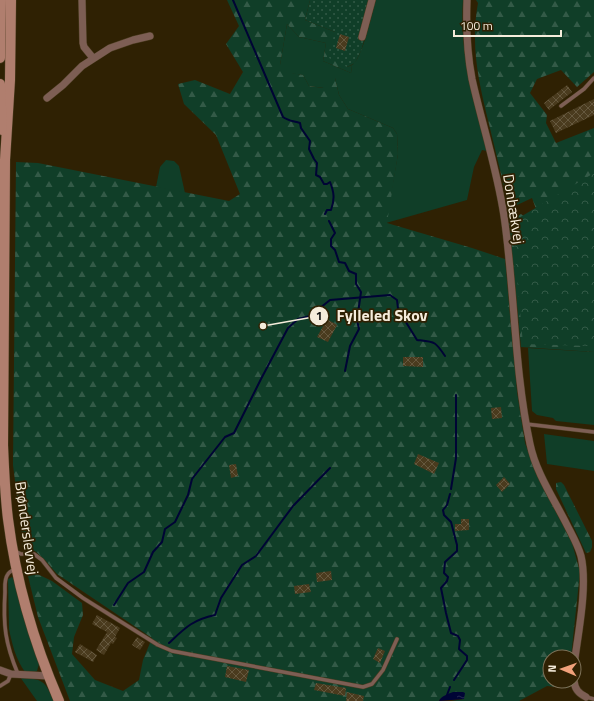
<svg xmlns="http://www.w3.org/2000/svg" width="594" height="701" font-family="'Titillium Web',sans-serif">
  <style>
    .grass { fill: #103e28 }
    .forest { fill: url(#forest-firs) }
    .park { fill: url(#park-crowns) }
    .garden { fill: url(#garden-dots) }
    .water { fill: url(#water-ripples) }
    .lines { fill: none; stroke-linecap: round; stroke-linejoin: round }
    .stream { stroke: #000435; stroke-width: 2 }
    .building { fill: url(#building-cross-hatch) }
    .service-casing { stroke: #4b3d21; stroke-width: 4.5 }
    .minor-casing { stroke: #4b3d21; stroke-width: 8 }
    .secondary-casing { stroke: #4b3d21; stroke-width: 11 }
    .service { stroke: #7d5e54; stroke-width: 3.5 }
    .minor { stroke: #7d5e54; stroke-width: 7 }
    .secondary { stroke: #b07e6e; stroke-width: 10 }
    .labels { text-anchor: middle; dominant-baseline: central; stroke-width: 3.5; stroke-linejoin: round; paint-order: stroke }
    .street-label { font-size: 15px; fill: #f5ecdb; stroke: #2f2103 }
    .leader { fill: none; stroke: #f5ecdb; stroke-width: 1.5 }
    .callout-dot { fill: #f5ecdb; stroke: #2f2103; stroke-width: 1.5 }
    .mark-label { font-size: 12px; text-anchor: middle; font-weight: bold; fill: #111 }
    .callout-label { font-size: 16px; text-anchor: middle; font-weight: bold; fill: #f5ecdb; stroke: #2f2103; stroke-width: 3.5; stroke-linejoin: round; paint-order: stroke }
  </style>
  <defs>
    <pattern id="forest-firs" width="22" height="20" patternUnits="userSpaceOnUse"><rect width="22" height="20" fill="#103e28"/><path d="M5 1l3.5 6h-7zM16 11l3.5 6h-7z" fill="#335a47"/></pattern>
    <pattern id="park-crowns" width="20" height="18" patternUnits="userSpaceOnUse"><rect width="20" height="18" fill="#103e28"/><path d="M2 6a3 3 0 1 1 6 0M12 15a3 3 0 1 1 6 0" fill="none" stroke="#335a47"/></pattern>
    <pattern id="garden-dots" width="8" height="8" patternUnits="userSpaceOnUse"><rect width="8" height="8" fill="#103e28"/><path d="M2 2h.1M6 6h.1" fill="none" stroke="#335a47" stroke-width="1.8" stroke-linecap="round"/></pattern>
    <pattern id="water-ripples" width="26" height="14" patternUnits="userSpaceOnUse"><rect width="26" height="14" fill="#000435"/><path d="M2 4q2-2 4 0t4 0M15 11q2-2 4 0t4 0" fill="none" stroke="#262952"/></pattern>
    <pattern id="building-cross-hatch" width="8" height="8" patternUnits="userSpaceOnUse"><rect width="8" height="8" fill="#4a3b1e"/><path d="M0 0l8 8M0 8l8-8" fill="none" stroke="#65583e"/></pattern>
  </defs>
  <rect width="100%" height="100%" fill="#2f2103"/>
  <!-- grass -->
  <g class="grass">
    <path d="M 376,0 L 463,0 C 459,52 474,102 487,151 L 482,150 L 474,167 L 467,200 L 386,223 L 398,154 L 397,134 L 393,128 L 348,109 L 339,95 L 335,78 L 324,88 L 309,86 L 303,75 L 280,72 L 280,65 L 287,24 L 299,37 L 326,43 L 323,61 L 351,73 L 352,65 C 362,60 372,13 376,0 Z"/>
    <path d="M 166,160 L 174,161 L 179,166 L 185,193 L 156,187 L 160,167 Z"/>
    <path d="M 528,348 L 594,352 L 594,425 L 556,421 L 553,418 L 537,415 L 532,411 Z"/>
    <path d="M 544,434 L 594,441 L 594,471 L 547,464 Z"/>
    <path d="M 12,577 L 14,580 L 39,664 L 37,671 L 33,673 L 25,672 C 16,660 12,644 9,629 L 8,579 Z"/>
    <path d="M 20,677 C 43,680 44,679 54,701 L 37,701 Z"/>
  </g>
  <!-- forest -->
  <g class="forest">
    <path d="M 227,0 L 310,0 L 305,20 L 335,32 L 347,67 L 352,65 L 351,73 L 323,61 L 326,43 L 299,37 L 287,24 L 280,65 L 280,71 L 303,75 L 309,86 L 323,88 L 327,77 L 335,78 L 339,95 L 348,109 L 393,128 L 397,134 L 398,154 L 387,223 L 472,248 L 505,259 L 517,392 L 525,443 L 536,474 L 572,543 L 580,572 L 571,657 L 550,657 L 550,681 L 569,681 L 568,688 L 547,686 L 519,701 L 451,701 L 464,699 L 463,692 C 454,692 448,695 440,699 L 439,701 L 70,701 L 38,617 L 27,572 L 31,571 L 52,581 L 82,603 L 83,615 L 74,637 L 72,654 L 95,680 L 123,691 L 139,680 L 143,660 L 152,638 L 57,574 L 45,560 L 35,551 L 26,550 L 23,546 L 13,465 L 16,162 L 38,163 L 229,201 L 240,194 L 216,135 L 184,104 L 178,84 L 195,80 L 230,94 L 243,72 L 226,44 L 239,26 Z"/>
    <path d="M 476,0 L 594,0 L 594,72 L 577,87 L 561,70 L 537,79 L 530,93 L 547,115 L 546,123 L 556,143 L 594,128 L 594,352 L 521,347 L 509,221 L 521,214 L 531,222 L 540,220 L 532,198 L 517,205 L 507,199 C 501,174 495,149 489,124 C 479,83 470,46 478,3 Z"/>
    <path d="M 561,482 L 564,485 L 592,541 L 592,547 L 590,552 L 586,553 L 556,489 L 556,483 Z"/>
  </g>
  <!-- park -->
  <path class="park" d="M 594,173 L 594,343 L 590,346 L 523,344 L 512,222 Z"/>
  <!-- garden -->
  <path class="garden" d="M 310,0 L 376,0 L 361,51 L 355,63 L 347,67 L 327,57 L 335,32 L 305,20 Z"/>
  <!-- water -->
  <path class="water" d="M 453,692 L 463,692 L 465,693 L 464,699 L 439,701 C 441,696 448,694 453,692 Z"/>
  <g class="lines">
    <!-- stream -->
    <g class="stream">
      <path d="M 233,0 L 283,117 C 288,121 294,121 300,123 L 301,128 L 310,141 L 309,149 L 314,159 L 317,163 L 316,175 L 320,177 L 324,184 L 327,184 L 330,182 C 334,192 335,199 331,210 L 327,210 L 325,214"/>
      <path d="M 329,221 L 335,233 L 331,239 L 331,246 L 335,250 L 339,262 L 345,263 L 349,271 L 356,274 L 356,284 L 361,292 L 357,320 L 359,329 L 350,346 L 345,371"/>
      <path d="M 451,489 L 456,458 L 456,395"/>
      <path d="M 450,494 L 447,505 L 443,510 L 444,515 L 451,522 L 457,545 L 457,551 L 445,562 L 444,573 L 448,577 L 447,581 L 441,588 L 446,613 L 451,633 L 458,636 L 460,640 L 459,649 L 467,656 L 467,660 L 454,680"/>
      <path d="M 114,605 L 128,583 L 144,572 L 153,552 L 162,542 L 165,529 L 175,522 L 188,495 L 192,479 L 225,437 L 234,433 L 261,379 L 288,328 L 298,319 L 310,316 L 330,300 L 390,295 L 397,300 L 399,317 L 404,319 L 417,340 C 435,342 435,341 445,356"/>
      <path d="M 169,643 C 185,628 192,620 215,615 L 221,598 L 242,565 L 256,556 L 293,506 L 330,468"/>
      <path d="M 447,695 L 450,687"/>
    </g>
  </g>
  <!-- building -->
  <g class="building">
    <path d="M 340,34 L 349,37 L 345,51 L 336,48 Z"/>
    <path d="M 567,85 L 572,92 L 549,110 L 544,103 Z"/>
    <path d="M 594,99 L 594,115 L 556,133 L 550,121 Z"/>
    <path d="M 327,319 L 337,325 L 328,342 L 317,337 Z"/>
    <path d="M 403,357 L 423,357 L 423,367 L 403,366 Z"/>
    <path d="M 501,407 L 502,418 L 492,419 L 491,408 Z"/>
    <path d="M 418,454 L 439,463 L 434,474 L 414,464 Z"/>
    <path d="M 236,464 L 238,476 L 231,478 L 229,465 Z"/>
    <path d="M 504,477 L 510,484 L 502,492 L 496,485 Z"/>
    <path d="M 461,519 L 469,519 L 469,530 L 455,531 L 455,524 L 461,524 Z"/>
    <path d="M 331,571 L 332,580 L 317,582 L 316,573 Z"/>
    <path d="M 309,584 L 311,592 L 295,594 L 294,586 Z"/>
    <path d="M 97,615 L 120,628 L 115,637 L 117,638 L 113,644 L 111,643 L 104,655 L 96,650 L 107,632 L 92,624 Z"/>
    <path d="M 137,637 L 145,642 L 140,650 L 132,645 Z"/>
    <path d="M 80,644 L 97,655 L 93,662 L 75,652 Z"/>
    <path d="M 378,648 L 385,651 L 380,663 L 373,659 Z"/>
    <path d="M 227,666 L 249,670 L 246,682 L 225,677 Z"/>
    <path d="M 316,683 L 346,688 L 345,696 L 314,690 Z"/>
    <path d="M 347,692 L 364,696 L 363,701 L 346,701 Z"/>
  </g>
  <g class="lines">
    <!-- service casing -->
    <g class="service-casing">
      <g id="service">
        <path d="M 561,106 L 584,89 L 594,78"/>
        <path d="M 526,424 L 594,432"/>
        <path d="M 15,551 L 21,554 L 34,554 L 42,560 L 56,578 L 83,598 L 158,645 L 172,651 L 363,687 L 372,684 L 383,670 L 397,639"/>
        <path d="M 15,569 C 13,570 9,572 8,574 C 4,579 5,586 5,592 C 3,625 5,643 18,674"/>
        <path d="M 0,686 L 8,681 L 11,674"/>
        <path d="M 586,697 L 594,699"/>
      </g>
    </g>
    <!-- minor casing -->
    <g class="minor-casing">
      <g id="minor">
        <path d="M 82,0 L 83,43 L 84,47 L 93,58"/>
        <path d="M 467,0 C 466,26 467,53 472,79 C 482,124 497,169 504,216 C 515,292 514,369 530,444 C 536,473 554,499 567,525 C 572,535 578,545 581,556 C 588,586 578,634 574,665"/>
        <path d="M 362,37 L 372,0"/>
        <path d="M 47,98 L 63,85 L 82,66 L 110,48 L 133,40 L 150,36"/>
        <path d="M 0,670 L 11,674 L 49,676"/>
        <path d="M 574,681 C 575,689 578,693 586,697"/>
      </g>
    </g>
    <!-- secondary casing -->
    <g class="secondary-casing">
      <g id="secondary">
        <path d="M 11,0 L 10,80 L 5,160 L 3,445 C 4,470 5,495 8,519 C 16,582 34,643 59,701"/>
        <path d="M 0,58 L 1,0"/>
        <path d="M 0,84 L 2,130"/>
      </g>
    </g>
    <!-- service -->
    <use href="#service" class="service"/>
    <!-- minor -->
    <use href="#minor" class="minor"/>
    <!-- secondary -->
    <use href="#secondary" class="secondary"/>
  </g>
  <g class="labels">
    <!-- street labels -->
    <g class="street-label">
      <text transform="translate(514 209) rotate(81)">Donbækvej</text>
      <text transform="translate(27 528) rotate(82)">Brønderslevvej</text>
    </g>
  </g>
  <!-- callouts -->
  <path class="leader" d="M263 326L319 316"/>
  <g class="callout-dot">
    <circle cx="263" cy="326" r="4"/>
    <circle cx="319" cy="316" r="10"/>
  </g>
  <g class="mark-label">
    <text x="319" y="320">1</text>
  </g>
  <g class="callout-label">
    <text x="382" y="321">Fylleled Skov</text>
  </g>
  <!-- north arrow -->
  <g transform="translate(562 669) rotate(272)"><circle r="19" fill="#2f2103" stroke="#7e7259"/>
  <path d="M0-3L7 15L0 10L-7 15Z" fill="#f1a17b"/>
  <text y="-6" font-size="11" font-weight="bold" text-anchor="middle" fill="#f5ecdb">N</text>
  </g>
  <!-- scale -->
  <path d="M454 30v6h107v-6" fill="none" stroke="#f5ecdb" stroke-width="2"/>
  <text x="460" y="30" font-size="12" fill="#f5ecdb" stroke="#2f2103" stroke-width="3" paint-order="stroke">100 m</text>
</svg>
